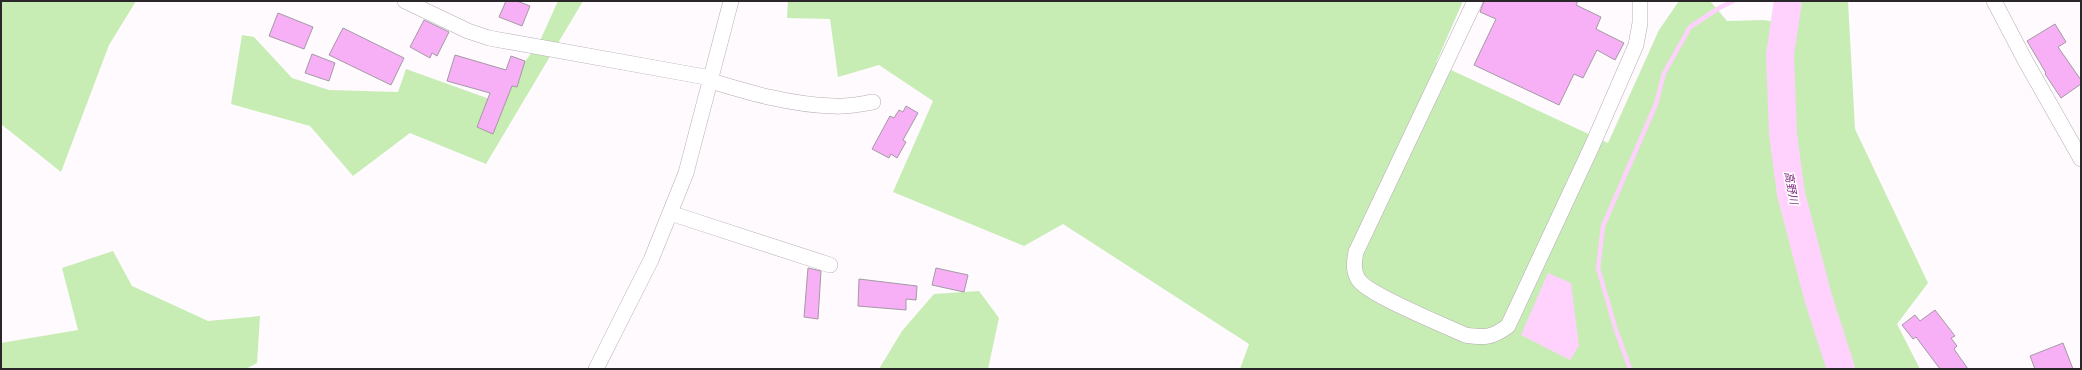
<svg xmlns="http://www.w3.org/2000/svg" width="2082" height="370" font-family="Raleway,'Noto Sans JP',sans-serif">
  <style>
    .green { fill: #c7edb4 }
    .water { fill: #fed2fd }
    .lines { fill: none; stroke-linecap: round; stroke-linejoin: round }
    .stream { stroke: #fed2fd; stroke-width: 4.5 }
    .river { stroke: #fed2fd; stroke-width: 28 }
    .building { fill: #f7aff6; stroke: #a39aa3 }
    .minor-casing { stroke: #b6acb5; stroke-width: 16 }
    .minor { stroke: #fff; stroke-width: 15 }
    .labels { text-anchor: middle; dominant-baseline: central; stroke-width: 3; stroke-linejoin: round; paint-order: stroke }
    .water-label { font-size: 11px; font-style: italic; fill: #7d2b7f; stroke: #fff }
  </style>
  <rect width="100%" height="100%" fill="#fefafe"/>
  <!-- green -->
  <g class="green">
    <path d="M 1,1 L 136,1 L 109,45 L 61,172 L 1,124 Z"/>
    <path d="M 558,1 L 583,1 L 486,164 L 410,133 L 353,176 L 310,126 L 231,104 L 242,35 L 254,37 L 292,78 L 329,90 L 398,92 L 406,69 L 495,101 L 539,43 Z"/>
    <path d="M 788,1 L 1463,1 L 1436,63 L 1608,143 L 1659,30 L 1679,1 L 1710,1 L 1727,21 L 1763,20 L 1794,24 L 1799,1 L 1848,1 L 1855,129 L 1928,283 L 1897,324 L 1920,369 L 1240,369 L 1249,344 L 1063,224 L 1024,246 L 893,192 L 933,101 L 879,65 L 838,77 L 830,19 L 787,18 Z"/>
    <path d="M 113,251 L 132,286 L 208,321 L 260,316 L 257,363 L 246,369 L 1,369 L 1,343 L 78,330 L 62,268 Z"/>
    <path d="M 979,291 L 999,318 L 988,369 L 879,369 L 902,331 L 934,294 Z"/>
  </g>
  <!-- water -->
  <path class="water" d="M 1548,273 L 1571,283 L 1579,346 L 1570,360 L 1521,335 Z"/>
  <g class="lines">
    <!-- stream -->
    <path class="stream" d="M 1630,369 L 1615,327 L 1598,268 L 1603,226 L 1656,104 L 1664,73 L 1690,27 L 1719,8 L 1733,1"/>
    <!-- river -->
    <path class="river" d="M 1788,1 L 1780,55 L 1783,134 L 1791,194 L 1818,297 L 1841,369"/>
  </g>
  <!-- building -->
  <g class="building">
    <path d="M 506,1 L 517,1 L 530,6 L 522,26 L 499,17 Z"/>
    <path d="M 1484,1 L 1578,1 L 1576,5 L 1601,17 L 1596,29 L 1624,43 L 1615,60 L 1597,50 L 1583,78 L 1574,74 L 1559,105 L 1474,65 L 1496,19 L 1480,12 Z"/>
    <path d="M 278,13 L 313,27 L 304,49 L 269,36 Z"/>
    <path d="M 424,20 L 449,32 L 437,56 L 432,53 L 430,58 L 410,47 Z"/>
    <path d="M 2055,24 L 2066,42 L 2058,47 L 2081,80 L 2081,84 L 2061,98 L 2045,74 L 2046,73 L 2027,41 Z"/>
    <path d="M 343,28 L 404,58 L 391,85 L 329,55 Z"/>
    <path d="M 312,54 L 335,63 L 329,81 L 305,73 Z"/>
    <path d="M 455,55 L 506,70 L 511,56 L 525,61 L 517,87 L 512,86 L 493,134 L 477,127 L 490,93 L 447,81 Z"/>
    <path d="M 906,106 L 918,113 L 903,140 L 906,142 L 897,158 L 891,154 L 889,158 L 872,149 L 890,116 L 894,118 L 899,110 L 903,112 Z"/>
    <path d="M 808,268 L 821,271 L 818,319 L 804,317 Z"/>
    <path d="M 936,268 L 968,275 L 964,292 L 932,285 Z"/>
    <path d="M 859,279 L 917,286 L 916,300 L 906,299 L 906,310 L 858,306 Z"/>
    <path d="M 1935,310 L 1955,336 L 1951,338 L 1957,346 L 1954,349 L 1968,369 L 1940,369 L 1916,337 L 1913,339 L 1902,325 L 1915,315 L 1920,321 Z"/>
    <path d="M 2063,343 L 2073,369 L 2035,369 L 2030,356 Z"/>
  </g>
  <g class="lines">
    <!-- minor casing -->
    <g class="minor-casing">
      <g id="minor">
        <path d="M 405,1 L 468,31 L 489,38 L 711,78"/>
        <path d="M 1475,1 L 1356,252 C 1354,262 1353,270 1358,279 C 1366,294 1446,326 1465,335 C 1484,338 1492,338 1508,326 L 1592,146 L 1636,45 L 1640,23 L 1640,1"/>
        <path d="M 1994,1 L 2026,62 L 2081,159"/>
        <path d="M 711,81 C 750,93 792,105 834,106 C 847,107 860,104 873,102"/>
        <path d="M 670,213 L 830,265"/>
        <path d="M 596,369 L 651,260 L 686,173 L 731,1"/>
      </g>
    </g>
    <!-- minor -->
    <use href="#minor" class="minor"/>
  </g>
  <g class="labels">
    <!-- water labels -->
    <g class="water-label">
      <text transform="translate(1791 188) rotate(80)">高野川</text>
    </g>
  </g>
  <!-- border -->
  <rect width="2082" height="370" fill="none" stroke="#2a272a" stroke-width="4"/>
</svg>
